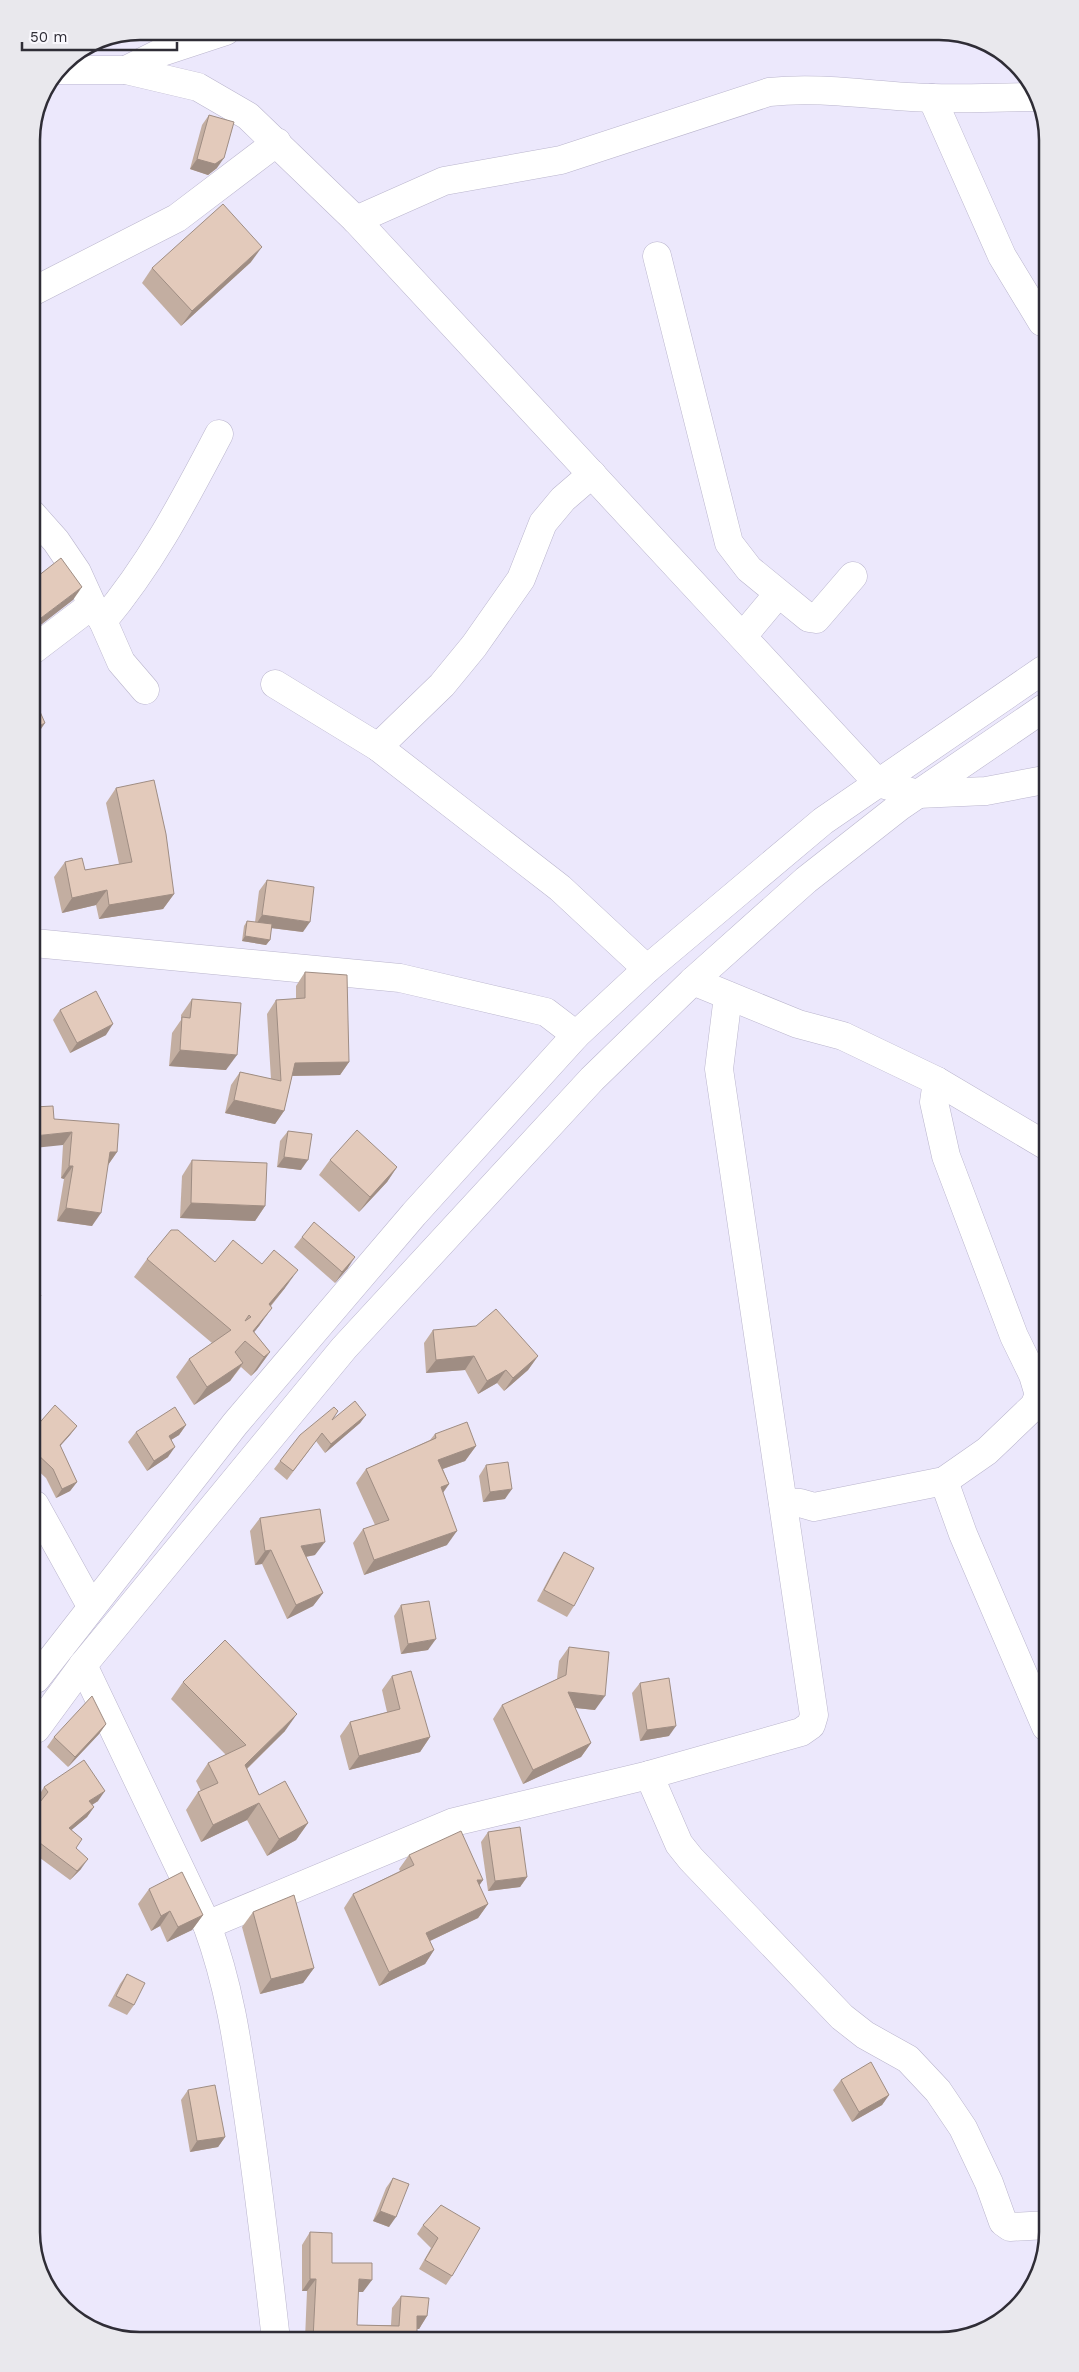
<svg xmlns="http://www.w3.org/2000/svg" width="1079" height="2372" font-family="'Work Sans',sans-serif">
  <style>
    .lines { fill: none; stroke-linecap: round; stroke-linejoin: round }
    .minor-casing { stroke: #bab5cd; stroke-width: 29 }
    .highway-casing { stroke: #bab5cd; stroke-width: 29 }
    .minor { stroke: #fff; stroke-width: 28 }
    .highway { stroke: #fff; stroke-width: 28 }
    .wall { fill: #c3aea1 }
    .shaded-wall { fill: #9f8d83 }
    .building { fill: #e3cabb; stroke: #9f8d83; fill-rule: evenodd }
    .rim { fill: none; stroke: #2f2d36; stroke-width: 2.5 }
  </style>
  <rect width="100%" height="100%" fill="#ece8fc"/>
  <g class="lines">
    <!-- minor casing -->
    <g class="minor-casing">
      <g id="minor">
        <path d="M 59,70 L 126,70 L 198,87 L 248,116 L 356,220 L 878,783 L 918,794 L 986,791 L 1044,780"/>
        <path d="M 126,70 L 162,52 L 226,31"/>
        <path d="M 932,98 L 1002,256 L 1042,322"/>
        <path d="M 356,220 L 444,181 L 561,160 L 769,92 C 825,86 878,97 933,98 C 967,99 1002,97 1036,97"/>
        <path d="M 657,256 L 729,543 L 749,569 L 809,618 L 816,619 L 853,576"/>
        <path d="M 32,292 L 177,218 L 277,142"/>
        <path d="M 32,514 L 56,541 L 77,572 L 92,605 L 103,621 L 121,662 L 145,690"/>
        <path d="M 103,621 C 153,561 183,502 219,434"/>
        <path d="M 743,636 L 778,594"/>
        <path d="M 33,650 L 92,605"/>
        <path d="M 275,684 L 378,747 L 560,888 L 647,969"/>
        <path d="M 378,747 L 442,685 L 474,646 L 521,579 L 543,523 L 563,499 L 592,474"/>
        <path d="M 34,943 L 400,978 L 546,1012 L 576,1035"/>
        <path d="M 693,981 L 798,1024 L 843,1036 L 937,1081 L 1045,1145"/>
        <path d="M 944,1481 L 963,1534 L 1046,1727"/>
        <path d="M 783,1502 L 800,1503 L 814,1507 L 944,1481 L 987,1451 L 1034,1406 L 1039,1395 L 1033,1375 L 1014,1336 L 946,1156 L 934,1102 L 937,1081"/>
        <path d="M 35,1505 L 91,1606"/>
        <path d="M 83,1665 L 207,1925 C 229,1985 237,2040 246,2102 C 258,2181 267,2260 276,2340"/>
        <path d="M 649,1775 L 679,1844 L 691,1859 L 842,2017 L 865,2035 L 908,2059 L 938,2091 L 963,2128 L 989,2183 L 1003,2222 L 1010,2227 L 1048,2225"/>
        <path d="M 207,1925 L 454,1822 L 649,1775 L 801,1732 L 811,1725 L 814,1715 L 719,1069 L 728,996"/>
      </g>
    </g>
    <!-- highway casing -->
    <g class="highway-casing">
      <g id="highway">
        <path d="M 36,1679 L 235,1424 L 414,1214 L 576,1035 L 647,969 L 823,821 L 1043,670"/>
        <path d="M 36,1729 L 83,1665 L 344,1348 L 592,1079 L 693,981 L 806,880 L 899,807 L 1044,708"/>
      </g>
    </g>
    <!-- minor -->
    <use href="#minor" class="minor"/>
    <!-- highway -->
    <use href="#highway" class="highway"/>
  </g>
  <!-- wall -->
  <g class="wall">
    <path d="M 209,115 L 217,168 L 208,175 L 190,169 L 202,125 Z"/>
    <path d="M 251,262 L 181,326 L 142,283 L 152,268 Z"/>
    <path d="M 116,788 L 174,894 L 163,909 L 99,919 L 96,905 L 62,913 L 54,877 L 65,862 L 85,870 L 119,864 L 106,803 Z"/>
    <path d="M 267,880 L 303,932 L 271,928 L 270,940 L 266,945 L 242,941 L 244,926 L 247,921 L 255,922 L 259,891 Z"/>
    <path d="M 305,972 L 349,1062 L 340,1075 L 292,1076 L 284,1111 L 275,1124 L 225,1113 L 231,1085 L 240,1072 L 271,1079 L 267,1014 L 276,1000 L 296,999 L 296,986 Z"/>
    <path d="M 192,999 L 226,1070 L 169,1066 L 172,1033 L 181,1020 L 181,1015 Z"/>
    <path d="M 60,1010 L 106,1035 L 70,1053 L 53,1020 Z"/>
    <path d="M 54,1119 L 117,1152 L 108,1165 L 92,1226 L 57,1221 L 64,1179 L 61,1178 L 63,1145 Z"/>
    <path d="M 288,1131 L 301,1170 L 277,1167 L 280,1141 Z"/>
    <path d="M 192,1160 L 265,1206 L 255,1221 L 180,1218 L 182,1176 Z"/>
    <path d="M 330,1160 L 397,1167 L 387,1182 L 359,1212 L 319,1175 Z"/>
    <path d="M 302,1237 L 348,1268 L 335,1283 L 294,1247 Z"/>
    <path d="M 147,1259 L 285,1288 L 271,1306 L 259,1326 L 254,1332 L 270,1352 L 257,1370 L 251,1376 L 241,1367 L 230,1381 L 194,1405 L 176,1377 L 189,1359 L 212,1343 L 134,1277 Z"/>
    <path d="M 433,1330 L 538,1356 L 528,1370 L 504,1391 L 497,1383 L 478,1394 L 465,1370 L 426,1373 L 424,1343 Z"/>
    <path d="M 366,1415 L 360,1423 L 325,1453 L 316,1441 L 287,1480 L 274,1469 L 280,1461 L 333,1419 Z"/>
    <path d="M 186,1425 L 179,1435 L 171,1440 L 168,1457 L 147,1471 L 128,1442 L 136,1432 Z"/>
    <path d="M 77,1426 L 70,1435 L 60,1446 L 77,1482 L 70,1491 L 56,1498 L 46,1478 L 35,1468 L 35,1428 Z"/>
    <path d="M 435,1434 L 476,1446 L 465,1461 L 443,1469 L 449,1484 L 443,1493 L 447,1545 L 364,1575 L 353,1543 L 363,1529 L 375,1525 L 356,1483 L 366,1469 L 430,1440 Z"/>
    <path d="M 486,1465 L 505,1499 L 483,1502 L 479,1476 Z"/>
    <path d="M 260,1518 L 315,1555 L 306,1557 L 323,1593 L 313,1606 L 287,1619 L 262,1564 L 255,1565 L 250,1531 Z"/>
    <path d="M 564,1552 L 574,1606 L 567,1617 L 537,1601 L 557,1563 Z"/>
    <path d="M 401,1605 L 428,1650 L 401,1654 L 394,1616 Z"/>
    <path d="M 569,1647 L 595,1710 L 575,1708 L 591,1743 L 581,1757 L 523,1784 L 493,1719 L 502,1705 L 557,1679 L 559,1661 Z"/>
    <path d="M 392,1676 L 430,1737 L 420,1752 L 349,1770 L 340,1736 L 350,1722 L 387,1712 L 382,1690 Z"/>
    <path d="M 183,1682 L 285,1731 L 247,1769 L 259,1795 L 308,1823 L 296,1840 L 267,1856 L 247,1820 L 201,1842 L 186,1810 L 198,1792 L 201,1791 L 196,1781 L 208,1763 L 226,1755 L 171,1699 Z"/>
    <path d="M 640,1683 L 669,1736 L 640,1741 L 632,1693 Z"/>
    <path d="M 106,1724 L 99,1734 L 68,1767 L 47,1747 L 54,1737 Z"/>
    <path d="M 44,1787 L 98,1801 L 92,1805 L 94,1807 L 87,1817 L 71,1830 L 81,1869 L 70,1880 L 36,1855 L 36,1807 L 40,1801 L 38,1797 Z"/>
    <path d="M 488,1832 L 527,1877 L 520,1887 L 488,1891 L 481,1842 Z"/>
    <path d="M 409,1855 L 483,1880 L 479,1885 L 488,1904 L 478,1918 L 430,1941 L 434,1950 L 425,1964 L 379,1986 L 344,1908 L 353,1894 L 400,1871 L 399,1869 Z"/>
    <path d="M 149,1889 L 203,1915 L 192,1930 L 167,1942 L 160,1926 L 151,1931 L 138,1904 Z"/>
    <path d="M 253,1912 L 314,1968 L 303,1983 L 260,1994 L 242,1927 Z"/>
    <path d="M 127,1974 L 134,2005 L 127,2015 L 108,2006 L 120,1984 Z"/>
    <path d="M 841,2080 L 889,2095 L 882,2105 L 852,2122 L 833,2090 Z"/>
    <path d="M 188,2090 L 225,2137 L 218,2147 L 190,2152 L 181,2100 Z"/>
    <path d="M 393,2178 L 389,2227 L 373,2221 L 386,2188 Z"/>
    <path d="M 441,2205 L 452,2276 L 446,2285 L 419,2269 L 431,2248 L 417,2234 L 423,2225 Z"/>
    <path d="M 310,2232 L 332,2263 L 363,2292 L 358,2292 L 357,2325 L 391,2325 L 392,2308 L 401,2296 L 427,2316 L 419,2329 L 417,2329 L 417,2339 L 305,2339 L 307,2291 L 302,2291 L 302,2245 Z"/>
  </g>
  <!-- shaded-wall -->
  <g class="shaded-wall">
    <path d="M 224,158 L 217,168 L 208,175 L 190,169 L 197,159 Z"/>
    <path d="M 262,247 L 251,262 L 181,326 L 192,311 Z"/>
    <path d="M 82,587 L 73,600 L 33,631 L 33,624 Z"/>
    <path d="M 45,723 L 35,738 L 33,739 L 33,729 Z"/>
    <path d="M 107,890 L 96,905 L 62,913 L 72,898 Z"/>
    <path d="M 174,894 L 163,909 L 99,919 L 109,905 Z"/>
    <path d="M 262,915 L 310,922 L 303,932 L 255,926 Z"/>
    <path d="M 245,936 L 270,940 L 266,945 L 242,941 Z"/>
    <path d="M 113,1024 L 106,1035 L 70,1053 L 77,1043 Z"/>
    <path d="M 180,1050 L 237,1055 L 226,1070 L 169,1066 Z"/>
    <path d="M 349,1062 L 340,1075 L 285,1076 L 295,1063 Z"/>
    <path d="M 234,1100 L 284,1111 L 275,1124 L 225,1113 Z"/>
    <path d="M 72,1132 L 63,1145 L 34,1148 L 34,1136 Z"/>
    <path d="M 110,1152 L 117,1152 L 108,1165 L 101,1164 Z"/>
    <path d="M 284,1157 L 308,1160 L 301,1170 L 277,1167 Z"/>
    <path d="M 69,1166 L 73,1166 L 64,1179 L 61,1178 Z"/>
    <path d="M 397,1167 L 387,1182 L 359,1212 L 370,1197 Z"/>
    <path d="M 191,1203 L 265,1206 L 255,1221 L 180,1218 Z"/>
    <path d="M 66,1208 L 101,1213 L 92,1226 L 57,1221 Z"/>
    <path d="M 355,1257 L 348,1268 L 335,1283 L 342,1272 Z"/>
    <path d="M 298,1270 L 285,1288 L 256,1323 L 269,1304 Z"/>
    <path d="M 41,1296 L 35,1305 L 35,1299 Z"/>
    <path d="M 272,1308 L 259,1326 L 246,1342 L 253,1331 Z"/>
    <path d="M 270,1352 L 257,1370 L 251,1376 L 264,1357 Z"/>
    <path d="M 474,1356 L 465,1370 L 426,1373 L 436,1360 Z"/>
    <path d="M 538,1356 L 528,1370 L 504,1391 L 513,1378 Z"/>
    <path d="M 243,1363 L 230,1381 L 194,1405 L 207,1387 Z"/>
    <path d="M 506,1370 L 497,1383 L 478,1394 L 487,1381 Z"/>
    <path d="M 366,1415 L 360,1423 L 325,1453 L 331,1444 Z"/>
    <path d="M 186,1425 L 179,1435 L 161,1446 L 169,1436 Z"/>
    <path d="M 77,1426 L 70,1435 L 53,1454 L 60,1445 Z"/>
    <path d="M 476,1446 L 465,1461 L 428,1474 L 438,1460 Z"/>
    <path d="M 175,1447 L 168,1457 L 147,1471 L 154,1461 Z"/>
    <path d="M 77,1482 L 70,1491 L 56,1498 L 62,1489 Z"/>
    <path d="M 449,1484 L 439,1498 L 441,1487 Z"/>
    <path d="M 512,1489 L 505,1499 L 483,1502 L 490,1492 Z"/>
    <path d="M 457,1531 L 447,1545 L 364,1575 L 374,1560 Z"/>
    <path d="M 325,1542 L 315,1555 L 292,1559 L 301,1546 Z"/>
    <path d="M 271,1550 L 262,1564 L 255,1565 L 265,1551 Z"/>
    <path d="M 323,1593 L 313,1606 L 287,1619 L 296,1605 Z"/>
    <path d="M 436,1639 L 428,1650 L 401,1654 L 408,1644 Z"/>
    <path d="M 568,1692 L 605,1696 L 595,1710 L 558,1706 Z"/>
    <path d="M 297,1714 L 285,1731 L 233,1782 L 245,1765 Z"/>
    <path d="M 106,1724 L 99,1734 L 68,1767 L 75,1757 Z"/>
    <path d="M 676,1726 L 669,1736 L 640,1741 L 647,1730 Z"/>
    <path d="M 430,1737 L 420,1752 L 349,1770 L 359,1756 Z"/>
    <path d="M 591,1743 L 581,1757 L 523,1784 L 533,1770 Z"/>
    <path d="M 105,1791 L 98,1801 L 82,1811 L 89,1801 Z"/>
    <path d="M 259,1803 L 247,1820 L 201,1842 L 213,1825 Z"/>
    <path d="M 94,1807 L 87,1817 L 62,1838 L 69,1828 Z"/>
    <path d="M 308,1823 L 296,1840 L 267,1856 L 279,1839 Z"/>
    <path d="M 88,1859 L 81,1869 L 70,1880 L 77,1871 Z"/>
    <path d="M 527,1877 L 520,1887 L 488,1891 L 495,1881 Z"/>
    <path d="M 477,1880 L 483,1880 L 474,1893 Z"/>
    <path d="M 488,1904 L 478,1918 L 417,1947 L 426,1933 Z"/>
    <path d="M 170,1911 L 160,1926 L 151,1931 L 161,1916 Z"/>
    <path d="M 203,1915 L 192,1930 L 167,1942 L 178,1927 Z"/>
    <path d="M 434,1950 L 425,1964 L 379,1986 L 389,1972 Z"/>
    <path d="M 314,1968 L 303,1983 L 260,1994 L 271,1979 Z"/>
    <path d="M 889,2095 L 882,2105 L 852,2122 L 859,2112 Z"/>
    <path d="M 225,2137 L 218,2147 L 190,2152 L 197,2141 Z"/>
    <path d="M 380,2211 L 396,2217 L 389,2227 L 373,2221 Z"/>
    <path d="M 310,2279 L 316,2279 L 307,2291 L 302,2291 Z"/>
    <path d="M 359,2279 L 372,2280 L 363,2292 L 350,2292 Z"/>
    <path d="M 417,2316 L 427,2316 L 419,2329 L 409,2328 Z"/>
  </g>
  <!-- building -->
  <g class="building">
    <path d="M 209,115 L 234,122 L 224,158 L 215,164 L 197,159 Z"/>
    <path d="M 223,204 L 262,247 L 192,311 L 152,268 Z"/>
    <path d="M 61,558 L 82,587 L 33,624 L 33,580 Z"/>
    <path d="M 33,696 L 45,723 L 33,729 Z"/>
    <path d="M 154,780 L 166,834 L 174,894 L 109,905 L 107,890 L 72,898 L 65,862 L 82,858 L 85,870 L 132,862 L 116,788 Z"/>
    <path d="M 267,880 L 314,887 L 310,922 L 262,915 Z"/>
    <path d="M 247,921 L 272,924 L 270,940 L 245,936 Z"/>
    <path d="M 305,972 L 347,975 L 349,1062 L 295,1063 L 284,1111 L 234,1100 L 240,1072 L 281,1081 L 276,1000 L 305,998 Z"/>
    <path d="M 96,991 L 113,1024 L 77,1043 L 60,1010 Z"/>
    <path d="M 192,999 L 241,1003 L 237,1055 L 180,1050 L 182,1017 L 190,1018 Z"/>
    <path d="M 53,1106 L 54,1119 L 119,1124 L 117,1152 L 110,1152 L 101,1213 L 66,1208 L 73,1166 L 69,1166 L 72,1132 L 34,1136 L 34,1107 Z"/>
    <path d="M 357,1130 L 397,1167 L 370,1197 L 330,1160 Z"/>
    <path d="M 288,1131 L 312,1134 L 308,1160 L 284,1157 Z"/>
    <path d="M 192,1160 L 267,1163 L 265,1206 L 191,1203 Z"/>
    <path d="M 314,1222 L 355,1257 L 342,1272 L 302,1237 Z"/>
    <path d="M 171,1230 L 178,1230 L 215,1262 L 233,1240 L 262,1264 L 274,1250 L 298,1270 L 269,1304 L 272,1308 L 253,1331 L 270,1352 L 264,1357 L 245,1341 L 235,1352 L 243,1363 L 207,1387 L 189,1359 L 231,1330 L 147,1259 ZM 249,1315 L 251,1317 L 245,1321 Z"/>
    <path d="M 35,1282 L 41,1296 L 35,1299 Z"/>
    <path d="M 496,1309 L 538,1356 L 513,1378 L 506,1370 L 487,1381 L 474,1356 L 436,1360 L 433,1330 L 476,1326 Z"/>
    <path d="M 355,1401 L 366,1415 L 331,1444 L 322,1433 L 293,1471 L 280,1461 L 300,1435 L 334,1407 L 338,1411 L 332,1420 Z"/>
    <path d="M 55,1405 L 77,1426 L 60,1445 L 77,1482 L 62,1489 L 53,1469 L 35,1452 L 35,1428 Z"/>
    <path d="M 175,1407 L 186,1425 L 169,1436 L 175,1447 L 154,1461 L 136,1432 Z"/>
    <path d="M 467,1422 L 476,1446 L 438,1460 L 449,1484 L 441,1487 L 457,1531 L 374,1560 L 363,1529 L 389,1520 L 366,1469 L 436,1438 L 435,1434 Z"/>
    <path d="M 508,1462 L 512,1489 L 490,1492 L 486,1465 Z"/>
    <path d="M 320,1509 L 325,1542 L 301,1546 L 323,1593 L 296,1605 L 271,1550 L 265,1551 L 260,1518 Z"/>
    <path d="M 564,1552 L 594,1568 L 574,1606 L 544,1590 Z"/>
    <path d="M 429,1601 L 436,1639 L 408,1644 L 401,1605 Z"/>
    <path d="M 225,1640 L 297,1714 L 245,1765 L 259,1795 L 285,1781 L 308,1823 L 279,1839 L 259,1803 L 213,1825 L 198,1792 L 218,1783 L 208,1763 L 246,1745 L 183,1682 Z"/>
    <path d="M 569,1647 L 609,1652 L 605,1696 L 568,1692 L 591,1743 L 533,1770 L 502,1705 L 566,1675 Z"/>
    <path d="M 411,1671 L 430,1737 L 359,1756 L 350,1722 L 400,1709 L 392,1676 Z"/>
    <path d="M 669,1678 L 676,1726 L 647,1730 L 640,1683 Z"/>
    <path d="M 92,1696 L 106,1724 L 75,1757 L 54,1737 Z"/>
    <path d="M 84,1760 L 105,1791 L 89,1801 L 94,1807 L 69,1828 L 82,1839 L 76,1848 L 88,1859 L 77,1871 L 36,1840 L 36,1807 L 48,1792 L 44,1787 Z"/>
    <path d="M 520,1827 L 527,1877 L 495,1881 L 488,1832 Z"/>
    <path d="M 461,1831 L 483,1880 L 477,1880 L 488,1904 L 426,1933 L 434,1950 L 389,1972 L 353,1894 L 414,1865 L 409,1855 Z"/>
    <path d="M 182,1872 L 203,1915 L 178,1927 L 170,1911 L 161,1916 L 149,1889 Z"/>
    <path d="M 294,1895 L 314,1968 L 271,1979 L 253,1912 Z"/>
    <path d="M 127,1974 L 145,1983 L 134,2005 L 116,1996 Z"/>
    <path d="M 871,2062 L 889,2095 L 859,2112 L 841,2080 Z"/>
    <path d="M 215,2085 L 225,2137 L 197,2141 L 188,2090 Z"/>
    <path d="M 393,2178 L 409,2184 L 396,2217 L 380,2211 Z"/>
    <path d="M 441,2205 L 480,2228 L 452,2276 L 425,2260 L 438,2238 L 423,2225 Z"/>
    <path d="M 310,2232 L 332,2233 L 332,2263 L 372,2263 L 372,2280 L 359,2279 L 357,2325 L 399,2326 L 401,2296 L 429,2298 L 427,2316 L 417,2316 L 417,2339 L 313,2339 L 316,2279 L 310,2279 Z"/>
  </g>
  <!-- crop -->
  <path d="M0 0H1079V2372H0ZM140 40H939A100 100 0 0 1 1039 140V2232A100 100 0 0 1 939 2332H140A100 100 0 0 1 40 2232V140A100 100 0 0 1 140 40Z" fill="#e9e8ed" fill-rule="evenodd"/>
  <path class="rim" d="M140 40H939A100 100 0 0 1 1039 140V2232A100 100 0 0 1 939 2332H140A100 100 0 0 1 40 2232V140A100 100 0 0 1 140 40Z"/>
  <!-- scale -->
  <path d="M22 42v8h155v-8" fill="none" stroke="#2f2d36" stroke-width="2.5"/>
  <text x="30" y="42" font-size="15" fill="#2f2d36" stroke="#f9f8fd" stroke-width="4" paint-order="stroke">50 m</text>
</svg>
